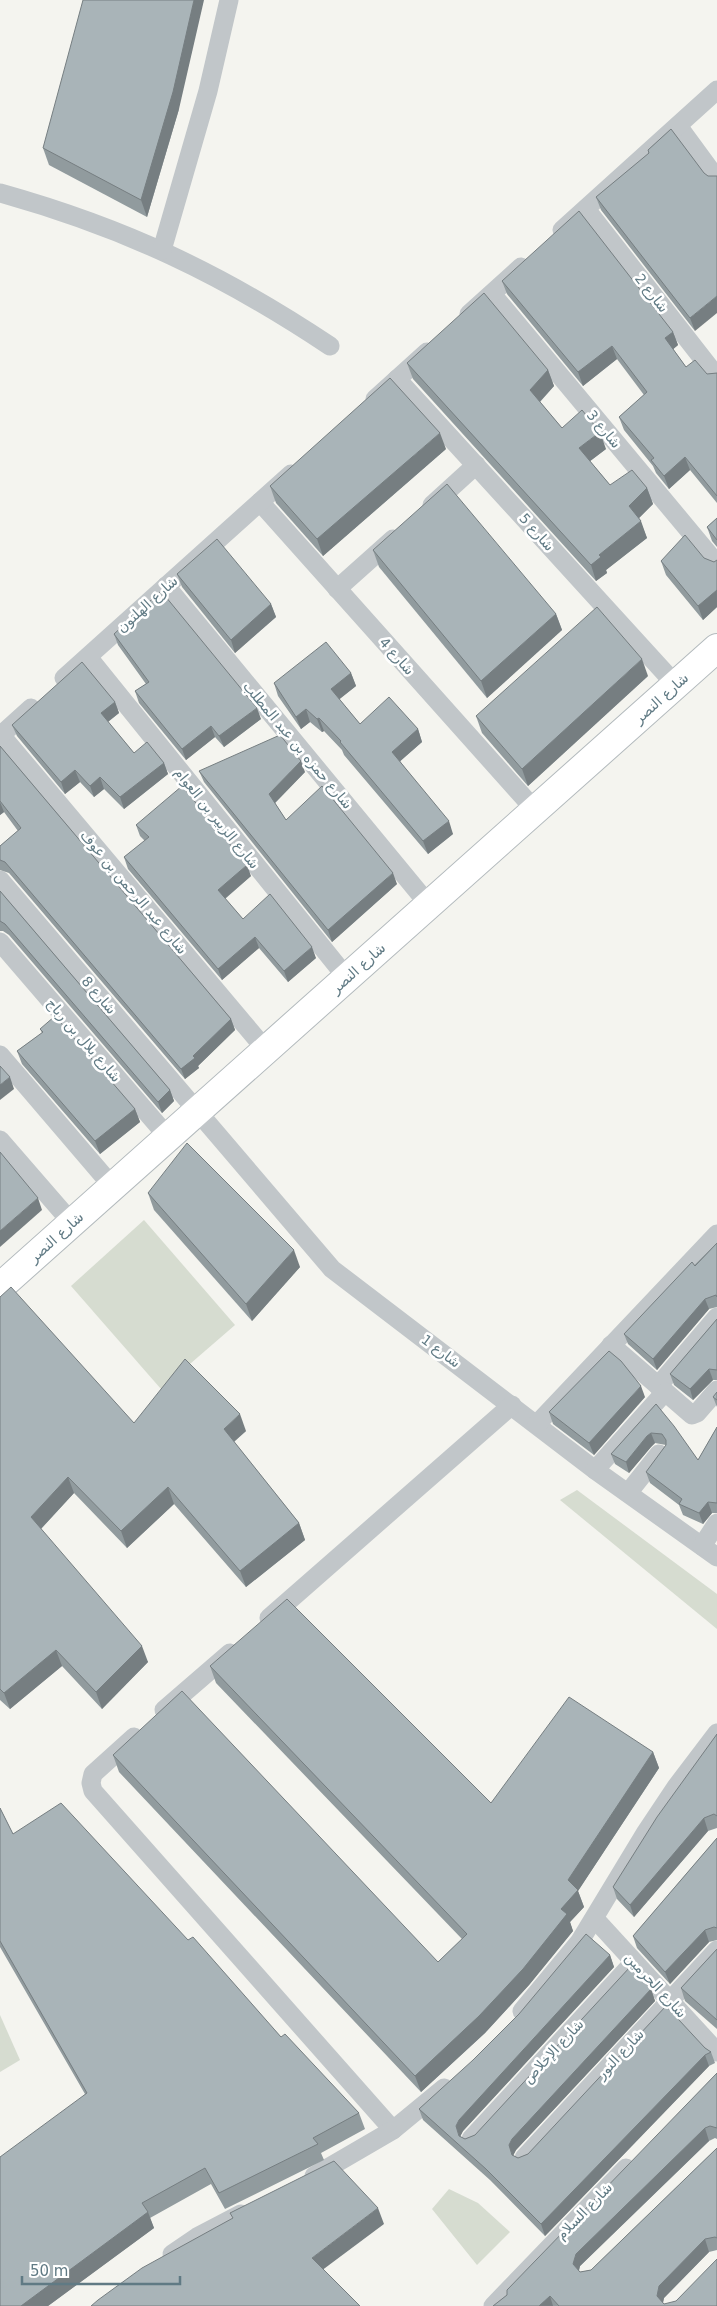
<svg xmlns="http://www.w3.org/2000/svg" width="717" height="2306" font-family="'DejaVu Sans',Cairo,sans-serif">
  <style>
    .green { fill: #d6dcd0 }
    .lines { fill: none; stroke-linecap: round; stroke-linejoin: round }
    .secondary-casing { stroke: #b3babd; stroke-width: 30 }
    .street { stroke: #c1c6c9; stroke-width: 19 }
    .secondary { stroke: #fff; stroke-width: 28 }
    .wall { fill: #919b9e }
    .shaded-wall { fill: #767e81 }
    .building { fill: #a9b4b8; stroke: #767e81 }
    .labels { text-anchor: middle; dominant-baseline: central; stroke-width: 5; stroke-linejoin: round; paint-order: stroke }
    .street-label { font-size: 14px; fill: #607a84; stroke: #fff }
  </style>
  <rect width="100%" height="100%" fill="#f4f4ef"/>
  <!-- green -->
  <g class="green">
    <path d="M 144,1220 L 235,1325 L 161,1389 L 71,1286 Z"/>
    <path d="M 577,1490 L 717,1594 L 717,1629 L 560,1500 Z"/>
    <path d="M 0,2015 L 20,2060 L 0,2072 Z"/>
    <path d="M 449,2189 L 478,2203 L 510,2232 L 477,2265 L 432,2209 Z"/>
  </g>
  <g class="lines">
    <!-- secondary casing -->
    <g class="secondary-casing">
      <path id="secondary" d="M 0,1287 L 717,648"/>
    </g>
    <!-- street -->
    <g class="street">
      <path d="M 678,126 L 717,179"/>
      <path d="M 0,193 C 125,228 222,274 330,346"/>
      <path d="M 586,209 L 717,377"/>
      <path d="M 562,230 L 717,90"/>
      <path d="M 162,250 L 208,91 L 229,0"/>
      <path d="M 492,294 L 717,564"/>
      <path d="M 469,314 L 521,267"/>
      <path d="M 397,379 L 676,685"/>
      <path d="M 375,399 L 427,352"/>
      <path d="M 260,502 L 535,810"/>
      <path d="M 432,505 L 476,465"/>
      <path d="M 166,586 L 429,905"/>
      <path d="M 337,589 L 393,539"/>
      <path d="M 88,657 L 347,978"/>
      <path d="M 64,678 L 291,474"/>
      <path d="M 1,735 L 266,1050"/>
      <path d="M 0,736 L 31,708"/>
      <path d="M 0,880 L 332,1269 L 595,1470 L 717,1557"/>
      <path d="M 0,942 L 168,1137"/>
      <path d="M 0,1055 L 113,1187"/>
      <path d="M 0,1140 L 72,1223"/>
      <path d="M 611,1345 L 692,1415 L 697,1413 L 717,1390"/>
      <path d="M 658,1386 L 717,1317"/>
      <path d="M 537,1424 L 717,1234"/>
      <path d="M 595,1470 L 665,1392"/>
      <path d="M 628,1493 L 659,1454"/>
      <path d="M 702,1546 L 717,1523"/>
      <path d="M 269,1618 L 512,1405"/>
      <path d="M 164,1710 L 230,1653"/>
      <path d="M 134,1737 L 93,1774 L 91,1783 L 93,1791 L 393,2130"/>
      <path d="M 595,1919 L 717,2052"/>
      <path d="M 522,2011 L 580,1941 L 646,1832 L 676,1787 L 717,1733"/>
      <path d="M 471,2139 L 634,1962"/>
      <path d="M 524,2158 L 717,1950"/>
      <path d="M 314,2176 L 393,2130 L 444,2088"/>
      <path d="M 172,2254 L 197,2237 L 241,2214"/>
      <path d="M 493,2306 L 626,2168"/>
    </g>
    <!-- secondary -->
    <use href="#secondary" class="secondary"/>
  </g>
  <!-- wall -->
  <g class="wall">
    <path d="M 179,109 L 147,217 L 49,165 L 43,148 Z"/>
    <path d="M 671,129 L 695,331 L 601,210 L 596,197 L 649,154 L 648,150 Z"/>
    <path d="M 502,281 L 673,332 L 678,345 L 673,349 L 686,367 L 707,374 L 717,373 L 717,503 L 690,470 L 669,489 L 656,473 L 653,466 L 624,430 L 619,417 L 644,395 L 617,359 L 583,386 L 507,294 Z"/>
    <path d="M 407,363 L 548,370 L 554,386 L 540,402 L 562,428 L 606,449 L 590,461 L 610,485 L 647,488 L 653,504 L 639,518 L 647,538 L 606,570 L 607,573 L 596,581 L 413,379 Z"/>
    <path d="M 446,449 L 323,556 L 276,503 L 270,486 Z"/>
    <path d="M 717,518 L 717,547 L 712,541 L 707,527 Z"/>
    <path d="M 373,550 L 556,614 L 562,630 L 487,698 L 379,567 Z"/>
    <path d="M 704,558 L 714,562 L 717,560 L 717,607 L 703,620 L 666,575 L 661,561 Z"/>
    <path d="M 177,574 L 271,604 L 276,617 L 235,653 L 182,587 Z"/>
    <path d="M 114,634 L 261,719 L 224,747 L 215,737 L 186,760 L 139,703 L 135,691 L 146,684 L 118,645 Z"/>
    <path d="M 351,673 L 356,686 L 339,699 L 360,724 L 418,729 L 422,742 L 400,761 L 453,834 L 428,854 L 344,755 L 342,750 L 324,731 L 322,732 L 310,722 L 301,729 L 278,696 L 274,683 Z"/>
    <path d="M 648,676 L 528,786 L 482,733 L 476,716 Z"/>
    <path d="M 115,702 L 119,713 L 108,722 L 134,753 L 164,763 L 168,774 L 124,809 L 104,789 L 94,797 L 80,782 L 65,794 L 17,736 L 12,725 Z"/>
    <path d="M 0,746 L 231,1019 L 235,1030 L 198,1066 L 199,1068 L 185,1079 L 9,873 L 0,870 L 0,846 L 18,831 L 4,812 L 0,815 Z"/>
    <path d="M 199,771 L 305,772 L 275,803 L 286,820 L 397,884 L 332,942 L 204,782 Z"/>
    <path d="M 136,825 L 251,876 L 225,899 L 243,919 L 316,958 L 288,982 L 259,948 L 222,980 L 128,869 L 124,857 L 145,841 L 140,836 Z"/>
    <path d="M 0,891 L 170,1090 L 174,1101 L 162,1113 L 9,935 L 3,931 L 0,931 Z"/>
    <path d="M 40,1029 L 135,1109 L 140,1122 L 100,1154 L 22,1064 L 17,1051 L 42,1033 Z"/>
    <path d="M 148,1193 L 300,1267 L 252,1321 L 154,1210 Z"/>
    <path d="M 717,1243 L 717,1307 L 709,1309 L 657,1370 L 628,1344 L 624,1334 Z"/>
    <path d="M 0,1297 L 134,1423 L 246,1431 L 234,1442 L 299,1523 L 305,1540 L 246,1587 L 174,1504 L 127,1548 L 74,1493 L 41,1529 L 148,1662 L 102,1709 L 62,1666 L 10,1709 L 0,1700 Z"/>
    <path d="M 717,1319 L 717,1380 L 713,1380 L 693,1400 L 674,1385 L 670,1374 Z"/>
    <path d="M 717,1392 L 717,1407 L 713,1397 Z"/>
    <path d="M 645,1397 L 594,1455 L 553,1424 L 549,1412 Z"/>
    <path d="M 656,1404 L 698,1460 L 717,1427 L 717,1513 L 712,1513 L 703,1524 L 683,1515 L 679,1505 L 650,1483 L 646,1472 L 666,1446 L 666,1445 L 655,1443 L 651,1447 L 629,1473 L 615,1464 L 611,1454 Z"/>
    <path d="M 210,1666 L 491,1803 L 653,1752 L 659,1768 L 578,1891 L 584,1907 L 570,1922 L 573,1931 L 529,1985 L 485,2033 L 421,2092 L 119,1772 L 113,1755 L 438,1962 L 462,1939 L 216,1683 Z"/>
    <path d="M 717,1734 L 717,1828 L 708,1831 L 634,1917 L 617,1899 L 613,1887 Z"/>
    <path d="M 0,1808 L 13,1834 L 188,1940 L 281,2037 L 359,2113 L 365,2129 L 321,2153 L 324,2160 L 225,2209 L 211,2184 L 150,2218 L 154,2228 L 48,2306 L 0,2306 L 85,2094 L 0,1947 Z"/>
    <path d="M 717,1838 L 717,1940 L 709,1942 L 670,1984 L 637,1948 L 633,1936 Z"/>
    <path d="M 717,1949 L 717,2029 L 685,2001 L 681,1988 Z"/>
    <path d="M 610,1955 L 614,1967 L 463,2131 L 460,2136 L 465,2139 L 475,2135 L 651,1989 L 655,2001 L 516,2150 L 513,2155 L 518,2158 L 528,2154 L 705,2048 L 711,2052 L 715,2063 L 709,2066 L 545,2236 L 490,2180 L 423,2120 L 419,2109 Z"/>
    <path d="M 717,2073 L 717,2139 L 715,2138 L 709,2141 L 580,2266 L 579,2271 L 580,2272 L 591,2270 L 717,2148 L 717,2250 L 709,2252 L 664,2298 L 663,2303 L 664,2304 L 717,2306 L 493,2306 L 507,2295 Z"/>
  </g>
  <!-- shaded-wall -->
  <g class="shaded-wall">
    <path d="M 194,0 L 204,0 L 179,109 L 147,217 L 141,200 Z"/>
    <path d="M 717,296 L 717,313 L 695,331 L 690,318 Z"/>
    <path d="M 673,332 L 678,345 L 670,352 L 665,338 Z"/>
    <path d="M 612,346 L 617,359 L 583,386 L 578,372 Z"/>
    <path d="M 548,370 L 554,386 L 535,407 L 530,390 Z"/>
    <path d="M 600,432 L 606,449 L 585,465 L 579,448 Z"/>
    <path d="M 440,433 L 446,449 L 323,556 L 317,539 Z"/>
    <path d="M 685,457 L 690,470 L 669,489 L 664,476 Z"/>
    <path d="M 647,488 L 653,504 L 635,522 L 629,506 Z"/>
    <path d="M 641,521 L 647,538 L 606,570 L 607,573 L 596,581 L 591,565 L 599,555 Z"/>
    <path d="M 717,590 L 717,607 L 703,620 L 698,606 Z"/>
    <path d="M 271,604 L 276,617 L 235,653 L 231,640 Z"/>
    <path d="M 556,614 L 562,630 L 487,698 L 481,681 Z"/>
    <path d="M 642,659 L 648,676 L 528,786 L 522,769 Z"/>
    <path d="M 351,673 L 356,686 L 336,702 L 331,689 Z"/>
    <path d="M 115,702 L 119,713 L 105,724 L 101,713 Z"/>
    <path d="M 257,708 L 261,719 L 224,747 L 219,736 Z"/>
    <path d="M 306,709 L 310,722 L 301,729 L 296,717 Z"/>
    <path d="M 319,718 L 324,731 L 322,732 L 317,719 Z"/>
    <path d="M 211,726 L 215,737 L 186,760 L 182,749 Z"/>
    <path d="M 418,729 L 422,742 L 397,764 L 392,752 Z"/>
    <path d="M 301,761 L 305,772 L 273,805 L 269,794 Z"/>
    <path d="M 164,763 L 168,774 L 124,809 L 120,797 Z"/>
    <path d="M 75,770 L 80,782 L 65,794 L 61,782 Z"/>
    <path d="M 100,777 L 104,789 L 94,797 L 90,786 Z"/>
    <path d="M 0,802 L 4,812 L 0,815 Z"/>
    <path d="M 449,821 L 453,834 L 428,854 L 423,841 Z"/>
    <path d="M 247,865 L 251,876 L 222,901 L 218,890 Z"/>
    <path d="M 393,873 L 397,884 L 332,942 L 328,930 Z"/>
    <path d="M 255,937 L 259,948 L 222,980 L 218,969 Z"/>
    <path d="M 312,947 L 316,958 L 288,982 L 284,971 Z"/>
    <path d="M 231,1019 L 235,1030 L 198,1066 L 199,1068 L 185,1079 L 181,1069 L 193,1056 Z"/>
    <path d="M 10,1077 L 14,1089 L 0,1100 L 0,1085 Z"/>
    <path d="M 170,1090 L 174,1101 L 162,1113 L 158,1102 Z"/>
    <path d="M 135,1109 L 140,1122 L 100,1154 L 95,1141 Z"/>
    <path d="M 38,1198 L 42,1210 L 0,1247 L 0,1231 Z"/>
    <path d="M 294,1250 L 300,1267 L 252,1321 L 246,1304 Z"/>
    <path d="M 705,1299 L 709,1309 L 657,1370 L 653,1359 Z"/>
    <path d="M 709,1369 L 713,1380 L 693,1400 L 690,1389 Z"/>
    <path d="M 641,1386 L 645,1397 L 594,1455 L 589,1443 Z"/>
    <path d="M 240,1414 L 246,1431 L 230,1445 L 224,1429 Z"/>
    <path d="M 651,1433 L 655,1443 L 651,1447 L 629,1473 L 626,1462 L 647,1436 Z"/>
    <path d="M 68,1477 L 74,1493 L 37,1533 L 31,1517 Z"/>
    <path d="M 168,1487 L 174,1504 L 127,1548 L 121,1531 Z"/>
    <path d="M 708,1502 L 712,1513 L 703,1524 L 699,1513 Z"/>
    <path d="M 299,1523 L 305,1540 L 246,1587 L 240,1571 Z"/>
    <path d="M 142,1646 L 148,1662 L 102,1709 L 96,1692 Z"/>
    <path d="M 56,1650 L 62,1666 L 10,1709 L 4,1693 Z"/>
    <path d="M 653,1752 L 659,1768 L 578,1891 L 584,1907 L 570,1922 L 573,1931 L 529,1985 L 485,2033 L 421,2092 L 415,2076 L 561,1909 L 568,1880 Z"/>
    <path d="M 704,1818 L 708,1831 L 634,1917 L 630,1905 Z"/>
    <path d="M 705,1930 L 709,1942 L 670,1984 L 665,1972 Z"/>
    <path d="M 610,1955 L 614,1967 L 463,2131 L 460,2137 L 463,2147 L 456,2126 L 459,2120 Z"/>
    <path d="M 651,1989 L 655,2001 L 516,2150 L 513,2156 L 516,2166 L 509,2145 L 512,2139 Z"/>
    <path d="M 705,2055 L 709,2066 L 545,2236 L 541,2224 Z"/>
    <path d="M 705,2128 L 709,2141 L 580,2266 L 577,2276 L 573,2264 L 576,2254 Z"/>
    <path d="M 378,2208 L 384,2224 L 317,2274 L 312,2258 Z"/>
    <path d="M 148,2212 L 154,2228 L 48,2306 L 21,2306 Z"/>
    <path d="M 705,2239 L 709,2252 L 664,2298 L 662,2306 L 657,2296 L 659,2286 Z"/>
    <path d="M 550,2296 L 553,2306 L 539,2306 Z"/>
  </g>
  <!-- building -->
  <g class="building">
    <path d="M 83,0 L 194,0 L 173,92 L 141,200 L 43,148 Z"/>
    <path d="M 671,129 L 704,173 L 708,176 L 717,176 L 717,296 L 690,318 L 596,197 L 649,153 L 648,150 Z"/>
    <path d="M 579,211 L 673,332 L 665,338 L 686,367 L 695,360 L 707,374 L 717,373 L 717,496 L 685,457 L 664,476 L 651,460 L 654,458 L 619,417 L 647,392 L 612,346 L 578,372 L 502,281 Z"/>
    <path d="M 484,293 L 548,370 L 530,390 L 562,428 L 582,410 L 600,432 L 579,448 L 610,485 L 632,470 L 647,488 L 629,506 L 641,521 L 599,555 L 601,557 L 591,565 L 407,363 Z"/>
    <path d="M 390,378 L 440,433 L 317,539 L 270,486 Z"/>
    <path d="M 447,484 L 556,614 L 481,681 L 373,550 Z"/>
    <path d="M 717,518 L 717,540 L 707,527 Z"/>
    <path d="M 685,535 L 704,558 L 714,562 L 717,560 L 717,590 L 698,606 L 661,561 Z"/>
    <path d="M 217,539 L 271,604 L 231,640 L 177,574 Z"/>
    <path d="M 161,591 L 257,708 L 219,736 L 211,726 L 182,749 L 135,691 L 149,682 L 114,634 Z"/>
    <path d="M 597,607 L 642,659 L 522,769 L 476,716 Z"/>
    <path d="M 326,642 L 351,673 L 331,689 L 360,724 L 389,697 L 418,729 L 392,752 L 449,821 L 423,841 L 340,742 L 341,741 L 319,718 L 317,719 L 306,709 L 296,717 L 274,683 Z"/>
    <path d="M 82,662 L 115,702 L 101,713 L 134,753 L 147,742 L 164,763 L 120,797 L 100,777 L 90,786 L 75,770 L 61,782 L 12,725 Z"/>
    <path d="M 280,735 L 301,761 L 269,794 L 286,820 L 322,786 L 393,873 L 328,930 L 199,771 Z"/>
    <path d="M 0,746 L 231,1019 L 193,1056 L 195,1058 L 181,1069 L 5,862 L 0,860 L 0,846 L 21,828 L 0,801 Z"/>
    <path d="M 182,786 L 247,865 L 218,890 L 243,919 L 270,894 L 312,947 L 284,971 L 255,937 L 218,969 L 124,857 L 149,837 L 136,825 Z"/>
    <path d="M 0,891 L 170,1090 L 158,1102 L 5,924 L 0,921 Z"/>
    <path d="M 55,1016 L 135,1109 L 95,1141 L 17,1051 L 43,1032 L 40,1029 Z"/>
    <path d="M 0,1066 L 10,1077 L 0,1085 Z"/>
    <path d="M 187,1143 L 294,1250 L 246,1304 L 148,1193 Z"/>
    <path d="M 0,1152 L 38,1198 L 0,1231 Z"/>
    <path d="M 717,1243 L 717,1297 L 716,1295 L 705,1299 L 653,1359 L 624,1334 L 692,1262 L 695,1266 Z"/>
    <path d="M 11,1287 L 134,1423 L 185,1359 L 240,1414 L 224,1429 L 299,1523 L 240,1571 L 168,1487 L 121,1531 L 68,1477 L 31,1517 L 142,1646 L 96,1692 L 56,1650 L 4,1693 L 0,1689 L 0,1297 Z"/>
    <path d="M 717,1319 L 717,1370 L 709,1369 L 690,1389 L 670,1374 Z"/>
    <path d="M 609,1351 L 621,1361 L 641,1386 L 589,1443 L 549,1412 Z"/>
    <path d="M 717,1392 L 717,1400 L 713,1397 Z"/>
    <path d="M 656,1404 L 674,1426 L 698,1460 L 717,1427 L 717,1503 L 708,1502 L 699,1513 L 679,1504 L 682,1499 L 646,1472 L 666,1445 L 666,1440 L 662,1434 L 651,1433 L 647,1436 L 626,1462 L 611,1454 Z"/>
    <path d="M 287,1599 L 491,1803 L 569,1697 L 653,1752 L 568,1880 L 578,1890 L 561,1909 L 567,1914 L 523,1969 L 479,2016 L 415,2076 L 113,1755 L 182,1691 L 438,1962 L 467,1934 L 210,1666 Z"/>
    <path d="M 717,1734 L 717,1816 L 714,1814 L 704,1818 L 630,1905 L 613,1887 L 657,1817 Z"/>
    <path d="M 61,1803 L 188,1940 L 193,1937 L 281,2037 L 285,2034 L 359,2113 L 313,2138 L 318,2144 L 219,2193 L 205,2168 L 142,2203 L 148,2212 L 21,2306 L 0,2306 L 0,2157 L 87,2093 L 0,1941 L 0,1808 L 13,1834 Z"/>
    <path d="M 717,1838 L 717,1928 L 714,1927 L 705,1930 L 665,1972 L 633,1936 Z"/>
    <path d="M 586,1934 L 610,1955 L 459,2120 L 456,2126 L 459,2136 L 465,2139 L 475,2135 L 630,1967 L 651,1989 L 512,2139 L 509,2145 L 512,2155 L 518,2158 L 528,2154 L 666,2006 L 705,2048 L 711,2052 L 705,2055 L 541,2224 L 486,2169 L 419,2109 L 473,2060 L 519,2014 Z"/>
    <path d="M 717,1949 L 717,2020 L 681,1988 Z"/>
    <path d="M 717,2073 L 717,2128 L 710,2126 L 705,2128 L 576,2254 L 573,2264 L 580,2272 L 591,2270 L 717,2148 L 717,2238 L 715,2237 L 705,2239 L 659,2286 L 657,2296 L 664,2304 L 676,2301 L 717,2259 L 717,2306 L 559,2306 L 550,2296 L 539,2306 L 493,2306 L 507,2295 L 507,2290 Z"/>
    <path d="M 334,2161 L 378,2208 L 312,2258 L 360,2306 L 91,2306 L 98,2300 L 142,2268 L 233,2218 L 230,2213 Z"/>
  </g>
  <g class="labels">
    <!-- street labels -->
    <g class="street-label">
      <text transform="translate(652 293) rotate(52)">شارع 2</text>
      <text transform="translate(604 429) rotate(50)">شارع 3</text>
      <text transform="translate(537 532) rotate(48)">شارع 5</text>
      <text transform="translate(147 604) rotate(-42)">شارع الهلتون</text>
      <text transform="translate(397 656) rotate(48)">شارع 4</text>
      <text transform="translate(661 698) rotate(-42)">شارع النصر</text>
      <text transform="translate(298 745) rotate(50)">شارع حمزه بن عبد المطلب</text>
      <text transform="translate(217 818) rotate(51)">شارع الزبير بن العوام</text>
      <text transform="translate(134 892) rotate(50)">شارع عبد الرحمن بن عوف</text>
      <text transform="translate(358 968) rotate(-42)">شارع النصر</text>
      <text transform="translate(99 995) rotate(49)">شارع 8</text>
      <text transform="translate(84 1040) rotate(49)">شارع بلال بن رباح</text>
      <text transform="translate(56 1237) rotate(-42)">شارع النصر</text>
      <text transform="translate(441 1351) rotate(37)">شارع 1</text>
      <text transform="translate(656 1985) rotate(47)">شارع الحرمين</text>
      <text transform="translate(553 2051) rotate(-47)">شارع الإخلاص</text>
      <text transform="translate(620 2054) rotate(-47)">شارع النور</text>
      <text transform="translate(584 2211) rotate(-46)">شارع السلام</text>
    </g>
  </g>
  <!-- scale -->
  <path d="M22 2276v8h158v-8" fill="none" stroke="#607a84" stroke-width="2.5"/>
  <text x="30" y="2276" font-size="15" fill="#607a84" stroke="#ffffff" stroke-width="4" paint-order="stroke">50 m</text>
</svg>
